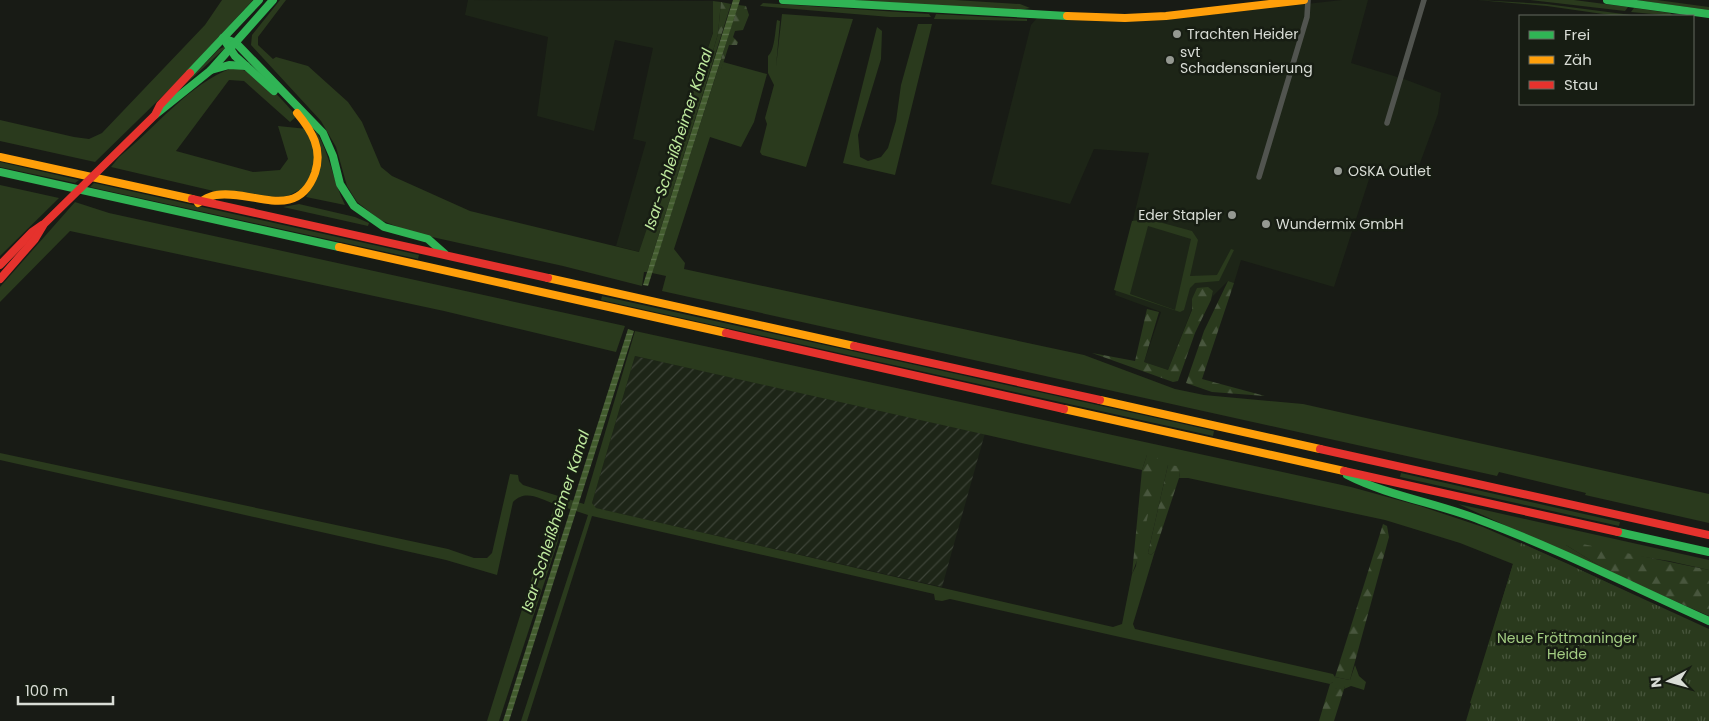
<svg xmlns="http://www.w3.org/2000/svg" width="1709" height="721" font-family="Poppins,sans-serif">
  <style>
    .built { fill: #1d2517 }
    .industrial { fill: url(#industrial-furrows) }
    .grass { fill: #2a3a1d; fill-rule: evenodd }
    .forest { fill: url(#forest-firs) }
    .park { fill: url(#park-tufts) }
    .water { fill: url(#water-rules) }
    .lines { fill: none; stroke-linecap: round; stroke-linejoin: round }
    .street { stroke: #51544f; stroke-width: 5.5 }
    .fast { stroke: #30b455; stroke-width: 8 }
    .slow { stroke: #ff9f0a; stroke-width: 8 }
    .jam { stroke: #e5322d; stroke-width: 8 }
    .poi-dot { fill: #959992; stroke: #171d13; stroke-width: 2 }
    .labels { text-anchor: middle; dominant-baseline: central; stroke-width: 5; stroke-linejoin: round; paint-order: stroke }
    .poi-label { font-size: 14px; fill: #d9ddd6; stroke: #171d13; text-anchor: start }
    .park-label { font-size: 14px; fill: #a4ce83; stroke: #171d13 }
    .water-label { font-size: 15px; font-style: italic; fill: #bfea9e; stroke: #171d13 }
  </style>
  <defs>
    <pattern id="industrial-furrows" width="10" height="10" patternUnits="userSpaceOnUse" patternTransform="scale(1.25)"><rect width="10" height="10" fill="#1d2517"/><path d="M-1 1l2-2M0 10L10 0M9 11l2-2" fill="none" stroke="#3d4438"/></pattern>
    <pattern id="forest-firs" width="22" height="20" patternUnits="userSpaceOnUse" patternTransform="scale(1.25)"><rect width="22" height="20" fill="#2a3a1d"/><path d="M5 1l3.5 6h-7zM16 11l3.5 6h-7z" fill="#48563d"/></pattern>
    <pattern id="park-tufts" width="24" height="20" patternUnits="userSpaceOnUse" patternTransform="scale(1.25)"><rect width="24" height="20" fill="#2a3a1d"/><path d="M3 7l-1-3M5 7V3M7 7l1-3M15 17l-1-3M17 17v-4M19 17l1-3" fill="none" stroke="#48563d"/></pattern>
    <pattern id="water-rules" width="6" height="5" patternUnits="userSpaceOnUse" patternTransform="scale(1.25)"><rect width="6" height="5" fill="#425b2e"/><path d="M0 2.5h6" fill="none" stroke="#5d724c"/></pattern>
  </defs>
  <rect width="100%" height="100%" fill="#181b15"/>
  <!-- built -->
  <g class="built">
    <path d="M 468,0 L 713,1 L 713,32 L 640,252 L 616,246 L 646,142 L 633,139 L 653,48 L 615,40 L 594,131 L 537,116 L 548,37 L 465,15 Z"/>
    <path d="M 1342,0 L 1368,0 L 1351,63 L 1404,79 L 1441,93 L 1438,114 L 1416,174 L 1373,167 L 1334,287 L 1241,260 L 1234,283 L 1228,281 L 1212,297 L 1213,291 L 1192,299 L 1192,309 L 1168,370 L 1144,362 L 1161,312 L 1115,295 L 1149,153 L 1094,149 L 1070,204 L 991,184 L 1031,25 L 1042,12 L 1094,21 L 1152,21 Z"/>
  </g>
  <!-- industrial -->
  <path class="industrial" d="M 635,356 L 985,433 L 942,587 L 595,508 L 592,503 Z"/>
  <!-- grass -->
  <g class="grass">
    <path d="M 222,0 L 253,0 L 179,80 L 95,162 L 0,141 L 0,120 L 74,137 L 89,139 L 102,133 L 205,25 Z"/>
    <path d="M 280,0 L 286,0 L 258,37 L 258,45 L 273,59 L 276,57 L 308,66 L 348,102 L 362,122 L 381,167 L 392,176 L 470,211 L 639,252 L 713,33 L 713,1 L 721,2 L 718,34 L 713,51 L 716,52 L 647,272 L 644,272 L 642,286 L 563,266 L 414,233 L 380,220 L 357,202 L 347,186 L 336,147 L 321,121 L 251,45 L 252,35 Z"/>
    <path d="M 844,0 L 955,0 L 1020,4 L 1030,8 L 1020,10 Z"/>
    <path d="M 1477,0 L 1546,4 L 1639,16 L 1617,16 L 1547,6 Z"/>
    <path d="M 1530,0 L 1574,0 L 1628,7 L 1625,11 Z"/>
    <path d="M 1636,0 L 1657,0 L 1709,7 L 1709,10 Z"/>
    <path d="M 763,3 L 929,14 L 931,17 L 890,17 L 760,6 Z"/>
    <path d="M 1634,8 L 1670,13 L 1674,16 L 1631,12 Z"/>
    <path d="M 782,14 L 853,19 L 806,167 L 762,155 L 760,152 L 767,124 L 765,118 L 774,85 L 768,73 L 768,56 C 775,50 775,31 777,20 L 780,21 L 776,67 Z"/>
    <path d="M 936,14 L 1027,19 L 1027,21 L 934,19 Z"/>
    <path d="M 918,24 L 932,24 L 895,175 L 843,163 L 877,27 L 882,31 L 881,59 L 858,135 L 860,157 L 868,161 L 881,157 L 888,148 L 896,121 L 901,85 Z"/>
    <path d="M 224,47 L 225,48 L 177,92 L 219,49 Z"/>
    <path d="M 723,62 L 767,74 L 754,122 L 741,147 L 710,137 L 674,249 L 685,263 L 684,269 L 1084,355 L 1175,389 L 1204,395 L 1303,404 L 1709,494 L 1709,523 L 1585,495 L 1586,493 L 1499,472 L 1497,476 L 1461,468 L 662,291 L 666,276 L 652,273 L 718,69 L 721,69 Z"/>
    <path d="M 232,68 C 259,69 279,98 297,116 L 290,122 L 244,81 L 229,80 L 176,151 L 253,172 L 280,170 L 288,159 L 278,126 L 307,129 L 315,145 L 313,172 L 303,188 L 286,197 L 235,196 L 111,167 L 119,157 C 154,129 190,83 232,68 Z"/>
    <path d="M 316,131 C 330,154 333,181 345,205 L 306,197 L 311,188 Z"/>
    <path d="M 0,162 L 79,180 L 75,183 L 0,167 Z"/>
    <path d="M 94,183 L 419,255 L 418,259 L 90,187 Z"/>
    <path d="M 0,185 L 59,198 L 0,256 Z"/>
    <path d="M 75,202 L 109,213 L 625,326 L 616,352 L 444,311 L 70,231 L 0,302 L 0,287 Z"/>
    <path d="M 299,204 L 355,217 L 369,223 L 368,226 L 283,207 Z"/>
    <path d="M 1148,219 L 1192,231 L 1198,240 L 1190,276 L 1217,275 L 1231,249 L 1234,250 L 1219,281 L 1195,283 L 1190,288 L 1184,310 L 1180,312 L 1114,290 L 1132,221 ZM 1148,226 L 1191,239 L 1175,310 L 1130,294 Z"/>
    <path d="M 602,296 L 1179,423 L 1214,431 L 1213,436 L 601,300 Z"/>
    <path d="M 635,331 L 1351,487 L 1420,506 L 1483,527 L 1568,564 L 1678,616 L 1709,721 L 1504,720 L 1470,703 L 1513,564 L 1460,543 L 1385,520 L 1188,478 L 1179,478 L 1180,472 L 1168,465 L 1148,553 L 1151,555 L 1155,551 L 1133,624 L 1135,629 L 1333,674 L 1335,677 L 1350,680 L 1355,665 L 1359,676 L 1366,682 L 1364,690 L 1351,686 L 1344,689 L 1345,686 L 1340,690 L 1334,688 L 1333,682 L 1330,684 L 950,599 L 942,601 L 935,600 L 934,594 L 592,516 L 527,721 L 521,721 L 588,515 L 564,507 L 558,541 L 499,721 L 487,721 L 555,504 C 539,499 526,489 513,502 L 497,575 L 446,560 L 0,460 L 0,453 L 448,549 L 474,558 L 487,558 L 492,553 L 510,474 L 518,475 L 519,481 L 523,485 L 584,504 ZM 635,356 L 1142,470 L 1147,455 L 1136,566 L 1132,574 L 1122,624 L 1113,627 L 596,508 L 592,503 Z"/>
    <path d="M 1401,473 L 1620,522 L 1619,526 L 1400,477 Z"/>
    <path d="M 1458,504 L 1709,560 L 1709,570 L 1669,561 L 1566,545 L 1611,573 Z"/>
  </g>
  <!-- forest -->
  <g class="forest">
    <path d="M 721,2 L 731,4 L 716,52 L 713,51 L 718,34 Z"/>
    <path d="M 738,5 L 746,6 L 749,15 L 743,30 L 735,31 L 733,37 L 738,42 L 737,45 L 729,45 L 721,70 L 718,69 Z"/>
    <path d="M 1228,281 L 1234,283 L 1202,379 L 1265,396 L 1212,392 L 1186,383 L 1204,331 Z"/>
    <path d="M 1208,287 L 1213,291 L 1211,300 L 1195,333 L 1178,381 L 1173,382 L 1092,353 L 1135,361 L 1147,309 L 1159,312 L 1144,362 L 1168,370 L 1192,310 L 1192,299 L 1197,288 Z"/>
    <path d="M 1156,454 L 1159,463 L 1140,552 L 1132,574 L 1142,470 L 1147,455 Z"/>
    <path d="M 1168,465 L 1177,466 L 1180,472 L 1179,478 L 1155,551 L 1151,555 L 1148,553 Z"/>
    <path d="M 1383,524 L 1387,526 L 1389,537 L 1350,680 L 1335,677 Z"/>
    <path d="M 1568,541 L 1709,570 L 1709,616 L 1611,573 L 1566,545 Z"/>
    <path d="M 1333,682 L 1336,683 L 1335,688 L 1340,689 L 1342,685 L 1345,686 L 1334,721 L 1319,721 L 1330,684 Z"/>
  </g>
  <!-- park -->
  <path class="park" d="M 1521,543 L 1709,629 L 1709,721 L 1466,721 L 1513,564 Z"/>
  <!-- water -->
  <g class="water">
    <path d="M 733,0 L 740,0 L 648,286 L 643,285 Z"/>
    <path d="M 628,329 L 634,331 L 509,721 L 503,721 Z"/>
  </g>
  <g class="lines">
    <!-- street -->
    <g class="street">
      <path d="M 1387,123 L 1424,0"/>
      <path d="M 1259,177 L 1307,17 L 1308,0"/>
    </g>
    <!-- fast -->
    <g class="fast">
      <path d="M 783,0 L 1067,16"/>
      <path d="M 1607,0 L 1709,14"/>
      <path d="M 223,38 L 236,43 L 323,133 L 333,156 L 340,184 L 354,206 L 384,227 L 428,239 L 445,254"/>
      <path d="M 223,38 L 235,56 L 274,91"/>
      <path d="M 211,70 L 229,65 L 246,66"/>
      <path d="M 190,73 L 259,0"/>
      <path d="M 155,115 L 211,70 L 273,0"/>
      <path d="M 0,172 L 339,247"/>
      <path d="M 1347,475 C 1388,496 1437,503 1480,520 C 1558,549 1633,587 1709,621"/>
      <path d="M 1618,532 L 1709,552"/>
    </g>
    <!-- slow -->
    <g class="slow">
      <path d="M 1067,16 L 1125,18 L 1166,16 L 1304,0"/>
      <path d="M 0,157 L 192,199"/>
      <path d="M 198,203 C 204,200 209,196 216,195 C 252,189 297,223 315,173 C 323,149 312,131 297,113"/>
      <path d="M 339,247 L 726,333"/>
      <path d="M 548,278 L 854,346"/>
      <path d="M 1100,400 L 1320,449"/>
      <path d="M 1064,409 L 1344,471"/>
    </g>
    <!-- jam -->
    <g class="jam">
      <path d="M 192,199 L 548,278"/>
      <path d="M 0,265 L 32,232 L 42,225"/>
      <path d="M 0,279 L 35,239 L 44,224 L 155,115 L 160,105 L 190,73"/>
      <path d="M 726,333 L 1064,409"/>
      <path d="M 854,346 L 1100,400"/>
      <path d="M 1320,449 L 1709,535"/>
      <path d="M 1344,471 L 1618,532"/>
    </g>
  </g>
  <!-- markers -->
  <g class="poi-dot">
    <circle cx="1177" cy="34" r="5"/>
    <circle cx="1170" cy="60" r="5"/>
    <circle cx="1338" cy="171" r="5"/>
    <circle cx="1232" cy="215" r="5"/>
    <circle cx="1266" cy="224" r="5"/>
  </g>
  <g class="labels">
    <!-- poi labels -->
    <g class="poi-label">
      <text x="1187" y="34">Trachten Heider</text>
      <text x="1180" y="52">svt<tspan x="1180" dy="16">Schadensanierung</tspan></text>
      <text x="1348" y="171">OSKA Outlet</text>
      <text x="1222" y="215" text-anchor="end">Eder Stapler</text>
      <text x="1276" y="224">Wundermix GmbH</text>
    </g>
    <!-- park labels -->
    <g class="park-label">
      <text x="1567" y="638">Neue Fröttmaninger<tspan x="1567" dy="16">Heide</tspan></text>
    </g>
    <!-- water labels -->
    <g class="water-label">
      <text transform="translate(678 139) rotate(-72)">Isar-Schleißheimer Kanal</text>
      <text transform="translate(555 521) rotate(-72)">Isar-Schleißheimer Kanal</text>
    </g>
  </g>
  <!-- legend -->
  <rect x="1519" y="15" width="175" height="90" fill="#171d13" stroke="#656a61"/>
  <rect x="1529" y="31" width="25" height="8" fill="#30b455" stroke="#656a61"/>
  <text x="1564" y="40" font-size="15" fill="#d9ddd6">Frei</text>
  <rect x="1529" y="56" width="25" height="8" fill="#ff9f0a" stroke="#656a61"/>
  <text x="1564" y="65" font-size="15" fill="#d9ddd6">Zäh</text>
  <rect x="1529" y="81" width="25" height="8" fill="#e5322d" stroke="#656a61"/>
  <text x="1564" y="90" font-size="15" fill="#d9ddd6">Stau</text>
  <!-- north arrow -->
  <g transform="translate(1669 681) rotate(264)" stroke="#171d13" stroke-width="4" paint-order="stroke">
  <path d="M0-4L9 19L0 12L-9 19Z" fill="#d9ddd6"/>
  <text y="-8" font-size="14" font-weight="bold" text-anchor="middle" fill="#d9ddd6">N</text>
  </g>
  <!-- scale -->
  <path d="M18 696v8h95v-8" fill="none" stroke="#d9ddd6" stroke-width="2.5"/>
  <text x="25" y="696" font-size="15" fill="#d9ddd6" stroke="#171d13" stroke-width="4" paint-order="stroke">100 m</text>
</svg>
